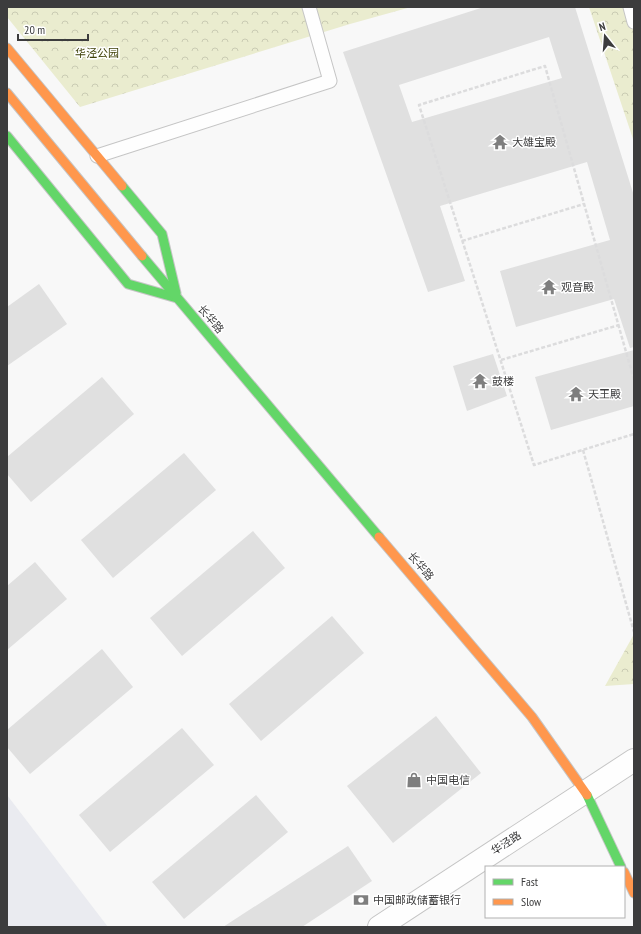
<svg xmlns="http://www.w3.org/2000/svg" width="641" height="934" font-family="'PT Sans Narrow','Noto Sans SC',sans-serif">
  <style>
    .built { fill: #eaebf0 }
    .park { fill: url(#park-crowns) }
    .building { fill: #e0e0e0; fill-rule: evenodd }
    .lines { fill: none; stroke-linecap: round; stroke-linejoin: round }
    .lane-casing { stroke: #c5c5c5; stroke-width: 15 }
    .street-casing { stroke: #c5c5c5; stroke-width: 24 }
    .fast-casing { stroke: #c5c5c5; stroke-width: 11 }
    .slow-casing { stroke: #c5c5c5; stroke-width: 11 }
    .path { stroke: #dcdcdd; stroke-width: 2.5; stroke-dasharray: 4 2; stroke-linecap: butt }
    .lane { stroke: #fefefe; stroke-width: 13 }
    .street { stroke: #fefefe; stroke-width: 22 }
    .fast { stroke: #63d668; stroke-width: 9 }
    .slow { stroke: #ff974d; stroke-width: 9 }
    .labels { text-anchor: middle; dominant-baseline: central; stroke-width: 3; stroke-linejoin: round; paint-order: stroke }
    .park-label { font-size: 11px; fill: #404209; stroke: #fff }
    .poi-label { font-size: 11px; fill: #3c3c3d; stroke: #fff; text-anchor: start }
    .street-label { font-size: 11px; fill: #3c3c3d; stroke: #fff }
  </style>
  <defs>
    <pattern id="park-crowns" width="20" height="18" patternUnits="userSpaceOnUse"><rect width="20" height="18" fill="#eaeccf"/><path d="M2 6a3 3 0 1 1 6 0M12 15a3 3 0 1 1 6 0" fill="none" stroke="#cacbb3"/></pattern>
  </defs>
  <rect width="100%" height="100%" fill="#f8f8f8"/>
  <!-- built -->
  <path class="built" d="M 7,795 L 108,927 L 7,927 Z"/>
  <!-- park -->
  <g class="park">
    <path d="M 7,7 L 411,7 L 350,24 L 80,107 L 7,17 Z"/>
    <path d="M 589,7 L 634,7 L 634,142 Z"/>
    <path d="M 634,634 L 634,684 L 605,686 Z"/>
  </g>
  <!-- building -->
  <g class="building">
    <path d="M 484,7 L 575,7 L 634,196 L 634,347 L 630,348 L 614,299 L 516,327 L 500,271 L 610,240 L 587,162 L 440,206 L 465,281 L 428,292 L 343,52 ZM 549,37 L 562,78 L 412,122 L 399,85 Z"/>
    <path d="M 39,284 L 67,324 L 7,366 L 7,307 Z"/>
    <path d="M 634,350 L 634,406 L 551,430 L 535,377 Z"/>
    <path d="M 493,354 L 507,396 L 467,411 L 453,366 Z"/>
    <path d="M 102,377 L 134,414 L 31,502 L 7,474 L 7,457 Z"/>
    <path d="M 184,453 L 216,490 L 113,578 L 81,540 Z"/>
    <path d="M 253,531 L 285,568 L 182,656 L 150,618 Z"/>
    <path d="M 35,562 L 67,599 L 7,650 L 7,586 Z"/>
    <path d="M 332,616 L 364,653 L 261,741 L 229,704 Z"/>
    <path d="M 102,649 L 133,687 L 30,774 L 7,747 L 7,730 Z"/>
    <path d="M 436,716 L 481,773 L 393,843 L 347,786 Z"/>
    <path d="M 182,728 L 214,765 L 110,852 L 79,815 Z"/>
    <path d="M 256,795 L 288,832 L 184,919 L 152,882 Z"/>
    <path d="M 348,846 L 372,881 L 302,927 L 223,927 Z"/>
  </g>
  <g class="lines">
    <!-- lane casing -->
    <g class="lane-casing">
      <g id="lane">
        <path d="M 630,7 L 634,22"/>
        <path d="M 97,156 L 330,81 L 309,7"/>
      </g>
    </g>
    <!-- street casing -->
    <g class="street-casing">
      <path id="street" d="M 379,927 L 634,760"/>
    </g>
    <!-- fast casing -->
    <g class="fast-casing">
      <g id="fast">
        <path d="M 7,136 L 128,284 L 177,298"/>
        <path d="M 122,186 L 162,234 L 176,293"/>
        <path d="M 142,256 L 379,537"/>
        <path d="M 587,795 L 621,867"/>
      </g>
    </g>
    <!-- slow casing -->
    <g class="slow-casing">
      <g id="slow">
        <path d="M 7,48 L 122,186"/>
        <path d="M 7,93 L 142,256"/>
        <path d="M 379,537 L 532,717 L 587,795"/>
        <path d="M 624,872 L 634,893"/>
      </g>
    </g>
    <!-- path -->
    <g class="path">
      <path d="M 462,241 L 584,204"/>
      <path d="M 501,360 L 619,325"/>
      <path d="M 634,380 L 545,66 L 419,105 L 534,465 L 634,434"/>
      <path d="M 583,450 L 634,632"/>
    </g>
    <!-- lane -->
    <use href="#lane" class="lane"/>
    <!-- street -->
    <use href="#street" class="street"/>
    <!-- fast -->
    <use href="#fast" class="fast"/>
    <!-- slow -->
    <use href="#slow" class="slow"/>
  </g>
  <!-- icons -->
  <defs>
    <g id="temple-bare" transform="scale(1.2)"><path d="M0-6L5-2H3V0L6.5 2.5H4V6H1.5V3h-3V6H-4V2.5H-6.5L-3 0V-2H-5Z" fill="#7e7e7e" stroke="#fff" stroke-width="2.5" paint-order="stroke"/></g>
    <g id="shop-bare" transform="scale(1.2)"><path d="M-5-2.5h2.3a2.7 3.5 0 0 1 5.4 0H5L5.5 6h-11ZM-1.5-2.5h3a1.5 2.3 0 0 0-3 0Z" fill="#7e7e7e" stroke="#fff" stroke-width="2.5" paint-order="stroke"/></g>
    <g id="bank-bare" transform="scale(1.2)"><path d="M-6-4H6V4H-6ZM0-2.3a2.3 2.3 0 1 0 0 4.6a2.3 2.3 0 1 0 0-4.6Z" fill="#7e7e7e" stroke="#fff" stroke-width="2.5" paint-order="stroke"/></g>
  </defs>
  <g fill-rule="evenodd">
    <use href="#temple-bare" x="500" y="142"/>
    <use href="#temple-bare" x="549" y="287"/>
    <use href="#temple-bare" x="480" y="381"/>
    <use href="#temple-bare" x="576" y="394"/>
    <use href="#shop-bare" x="414" y="780"/>
    <use href="#bank-bare" x="361" y="900"/>
  </g>
  <g class="labels">
    <!-- park labels -->
    <g class="park-label">
      <text x="97" y="53">华泾公园</text>
    </g>
    <!-- poi labels -->
    <g class="poi-label">
      <text x="512" y="142">大雄宝殿</text>
      <text x="561" y="287">观音殿</text>
      <text x="492" y="381">鼓楼</text>
      <text x="588" y="394">天王殿</text>
      <text x="426" y="780">中国电信</text>
      <text x="373" y="900">中国邮政储蓄银行</text>
    </g>
    <!-- street labels -->
    <g class="street-label">
      <text transform="translate(211 319) rotate(50)">长华路</text>
      <text transform="translate(421 566) rotate(50)">长华路</text>
      <text transform="translate(506 843) rotate(-33)">华泾路</text>
    </g>
  </g>
  <!-- border -->
  <rect width="641" height="934" fill="none" stroke="#3c3c3d" stroke-width="16"/>
  <!-- legend -->
  <rect x="485" y="866" width="140" height="52" fill="#ffffff" stroke="#b1b1b1"/>
  <rect x="493" y="879" width="20" height="6" fill="#63d668" stroke="#b1b1b1"/>
  <text x="521" y="886" font-size="12" fill="#3c3c3d">Fast</text>
  <rect x="493" y="899" width="20" height="6" fill="#ff974d" stroke="#b1b1b1"/>
  <text x="521" y="906" font-size="12" fill="#3c3c3d">Slow</text>
  <!-- north arrow -->
  <g transform="translate(605 36) rotate(343)" stroke="#ffffff" stroke-width="3" paint-order="stroke">
  <path d="M0-3L7 15L0 10L-7 15Z" fill="#3c3c3d"/>
  <text y="-6" font-size="11" font-weight="bold" text-anchor="middle" fill="#3c3c3d">N</text>
  </g>
  <!-- scale -->
  <path d="M18 34v6h70v-6" fill="none" stroke="#3c3c3d" stroke-width="2"/>
  <text x="24" y="34" font-size="12" fill="#3c3c3d" stroke="#ffffff" stroke-width="3" paint-order="stroke">20 m</text>
</svg>
